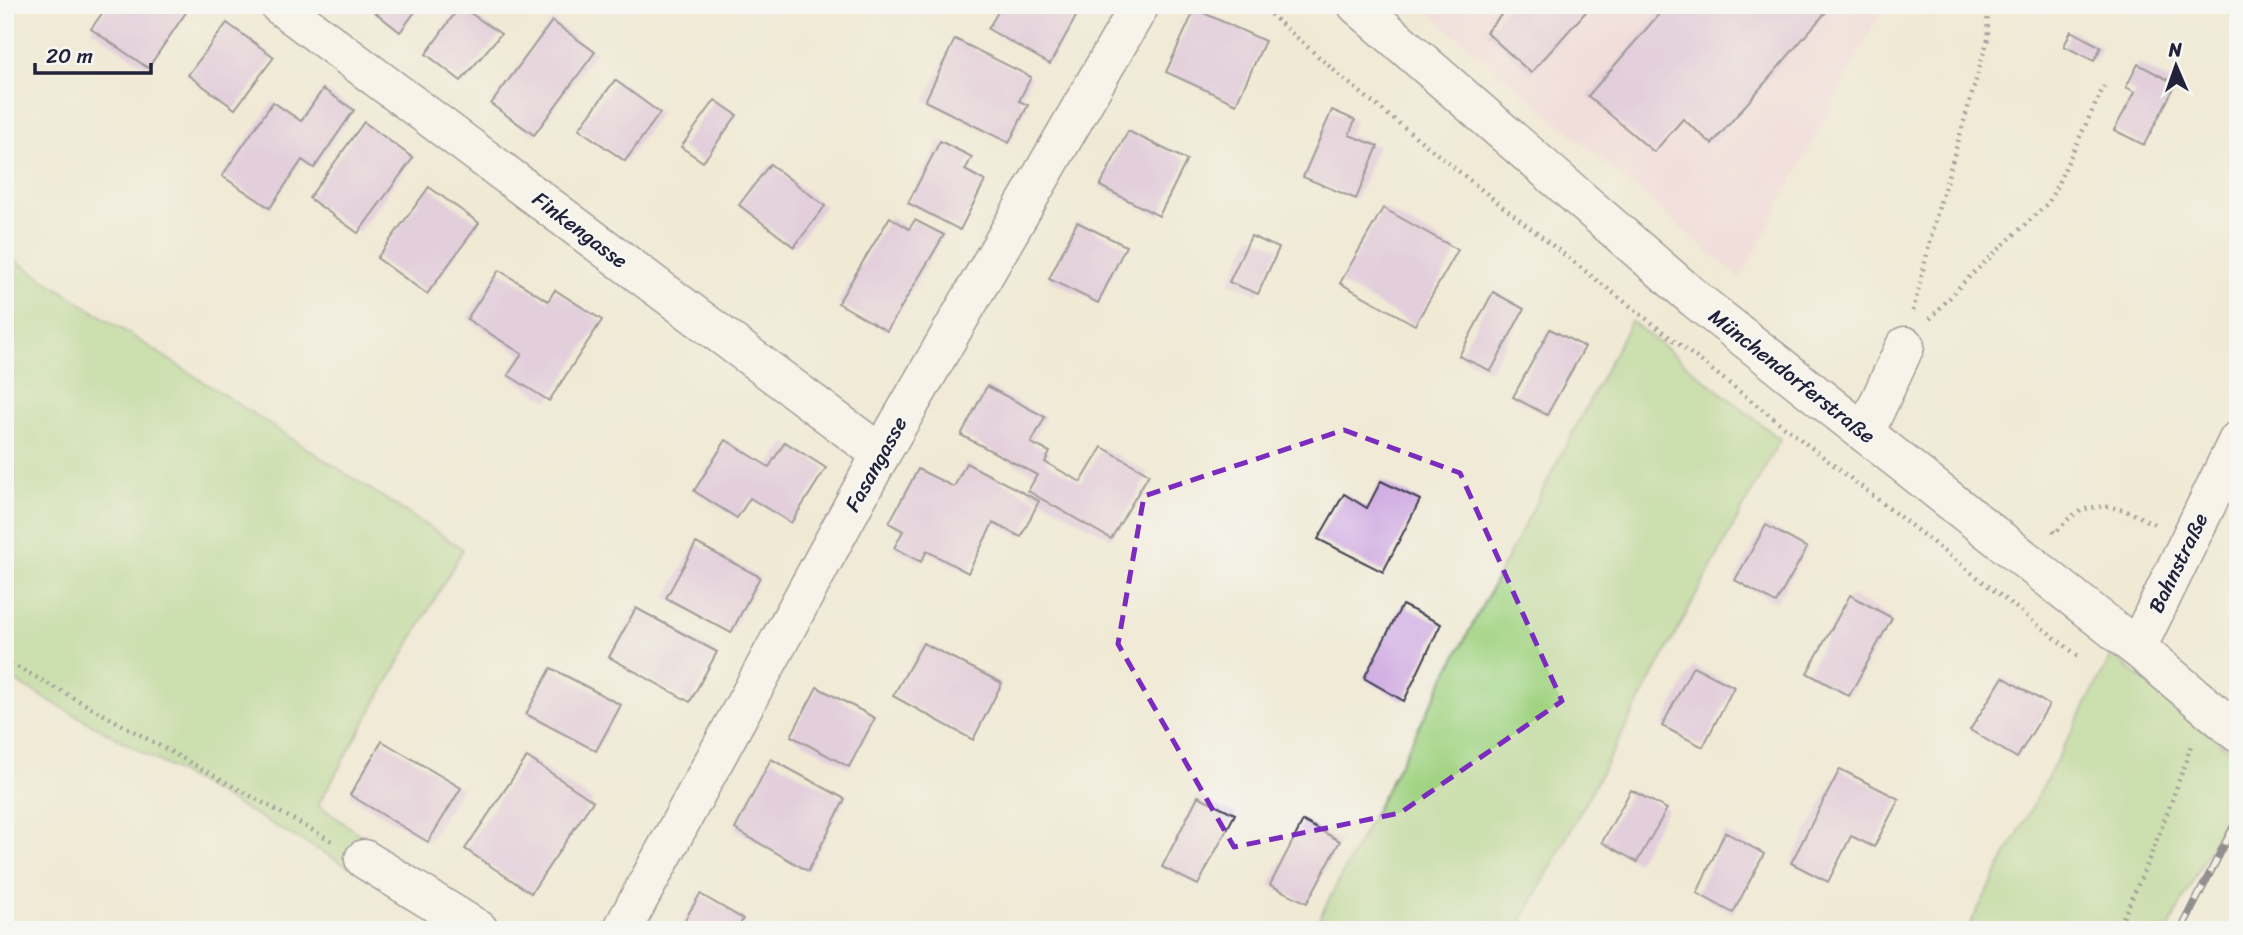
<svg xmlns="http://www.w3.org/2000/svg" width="2243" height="935" font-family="Sriracha,sans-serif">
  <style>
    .built { fill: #f2cfe1 }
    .green { fill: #a1d382; stroke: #627a5e; stroke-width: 2 }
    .building { fill: #d2aee3 }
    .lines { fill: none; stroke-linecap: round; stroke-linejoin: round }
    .minor-casing { stroke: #414052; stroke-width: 41 }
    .path { stroke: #414052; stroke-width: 4.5; stroke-dasharray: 2 5; stroke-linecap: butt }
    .minor { stroke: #fff; stroke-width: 38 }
    .rail-casing { stroke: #22223b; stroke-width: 8 }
    .rail { stroke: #f6f6f2; stroke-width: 5; stroke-dasharray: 16; stroke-linecap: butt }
    .marked { fill: none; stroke: #7b2cbf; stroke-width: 5; stroke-dasharray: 14 9; stroke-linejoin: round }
    .labels { text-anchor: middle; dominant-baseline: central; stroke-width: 5; stroke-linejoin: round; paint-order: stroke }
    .street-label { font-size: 21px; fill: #22223b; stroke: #f6f6f2 }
  </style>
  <rect width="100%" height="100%" fill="#f6f6f2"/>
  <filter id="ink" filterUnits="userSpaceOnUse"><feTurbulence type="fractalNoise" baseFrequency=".0143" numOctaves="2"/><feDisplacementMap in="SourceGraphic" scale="14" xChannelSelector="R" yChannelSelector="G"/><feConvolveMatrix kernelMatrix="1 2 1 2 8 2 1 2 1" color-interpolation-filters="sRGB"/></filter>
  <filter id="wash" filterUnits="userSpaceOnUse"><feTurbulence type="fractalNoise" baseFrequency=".00686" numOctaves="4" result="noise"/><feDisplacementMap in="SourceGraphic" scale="28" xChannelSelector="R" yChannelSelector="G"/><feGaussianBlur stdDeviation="1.57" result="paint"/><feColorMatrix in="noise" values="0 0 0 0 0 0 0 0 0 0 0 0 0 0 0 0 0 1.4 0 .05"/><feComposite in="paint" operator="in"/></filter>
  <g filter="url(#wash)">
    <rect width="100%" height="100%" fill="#f0ead6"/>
    <!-- built -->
    <path class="built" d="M 1420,5 L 1884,5 L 1741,279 Z"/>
    <!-- green -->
    <g class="green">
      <path d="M 5,254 L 463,549 L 318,805 L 366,839 L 349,867 L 5,676 Z"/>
      <path d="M 1631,321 L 1780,439 L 1517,930 L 1313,930 Z"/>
      <path d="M 2112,655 L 2238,757 L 2238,793 L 2168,930 L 1967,930 Z"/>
    </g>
    <g id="blocks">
      <!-- building -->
      <g class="building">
        <path d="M 108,5 L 191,5 L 148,68 L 91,29 Z"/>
        <path d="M 366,5 L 420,5 L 400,32 Z"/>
        <path d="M 1002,5 L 1059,5 L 1077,15 L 1050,64 L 988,29 Z"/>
        <path d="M 1510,5 L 1592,5 L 1531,73 L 1486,32 Z"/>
        <path d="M 1667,5 L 1832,5 L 1712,144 L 1683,119 L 1654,152 L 1588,96 Z"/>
        <path d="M 460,6 L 501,34 L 461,81 L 426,54 Z"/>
        <path d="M 1195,9 L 1265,41 L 1236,104 L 1166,72 Z"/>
        <path d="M 552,21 L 595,52 L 534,135 L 491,104 Z"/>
        <path d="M 227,23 L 274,57 L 235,109 L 188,75 Z"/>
        <path d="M 2071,31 L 2101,47 L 2094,61 L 2064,46 Z"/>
        <path d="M 955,39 L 1031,77 L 1019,101 L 1028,105 L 1009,143 L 925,101 Z"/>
        <path d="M 2138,64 L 2176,84 L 2144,145 L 2114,130 L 2135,92 L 2126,87 Z"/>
        <path d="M 615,80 L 660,113 L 625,161 L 579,129 Z"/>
        <path d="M 323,89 L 354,110 L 314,168 L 302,160 L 270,208 L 222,176 L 273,102 L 301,121 Z"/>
        <path d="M 715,100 L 737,115 L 703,162 L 681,147 Z"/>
        <path d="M 1332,110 L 1355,120 L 1349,135 L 1378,146 L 1356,199 L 1303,177 Z"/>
        <path d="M 364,122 L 413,158 L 358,233 L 309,198 Z"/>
        <path d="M 1128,131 L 1187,160 L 1159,216 L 1100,186 Z"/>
        <path d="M 940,141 L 972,157 L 965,170 L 985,181 L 960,230 L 908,203 Z"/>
        <path d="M 770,164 L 825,206 L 794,247 L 739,205 Z"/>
        <path d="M 429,187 L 479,223 L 427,294 L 377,258 Z"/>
        <path d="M 1383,208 L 1458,250 L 1415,325 L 1340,283 Z"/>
        <path d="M 890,217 L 909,229 L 915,220 L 944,235 L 887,331 L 838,303 Z"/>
        <path d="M 1077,222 L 1126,246 L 1098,303 L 1049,279 Z"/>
        <path d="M 1251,236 L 1279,248 L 1258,294 L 1229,282 Z"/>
        <path d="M 499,270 L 548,301 L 555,290 L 602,320 L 549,401 L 508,375 L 522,354 L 467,319 Z"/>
        <path d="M 1493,292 L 1524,309 L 1491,371 L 1459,356 Z"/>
        <path d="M 1550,329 L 1585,347 L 1547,415 L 1513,397 Z"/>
        <path d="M 987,386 L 1045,417 L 1031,443 L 1050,452 L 1045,462 L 1081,482 L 1102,447 L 1149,474 L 1111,539 L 1028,491 L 1037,475 L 961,435 Z"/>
        <path d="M 726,440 L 769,467 L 785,442 L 826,468 L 791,523 L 750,498 L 737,518 L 694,491 Z"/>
        <path d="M 966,463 L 1039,501 L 1021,537 L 993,523 L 968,573 L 927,551 L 921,562 L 894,548 L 903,531 L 889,523 L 918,469 L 954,487 Z"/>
        <path d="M 1381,481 L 1420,500 L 1383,572 L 1318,539 L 1344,494 L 1367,508 Z"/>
        <path d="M 1766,525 L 1807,548 L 1776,603 L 1735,580 Z"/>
        <path d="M 696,543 L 760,577 L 731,633 L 666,598 Z"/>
        <path d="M 1850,595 L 1892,618 L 1849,696 L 1807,673 Z"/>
        <path d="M 1402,605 L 1441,624 L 1404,701 L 1364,678 Z"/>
        <path d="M 636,608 L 717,652 L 690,702 L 609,657 Z"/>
        <path d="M 923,643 L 1002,683 L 973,740 L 893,696 Z"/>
        <path d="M 1693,666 L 1734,687 L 1703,747 L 1662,726 Z"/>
        <path d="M 551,668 L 621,705 L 596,751 L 526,714 Z"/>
        <path d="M 2003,677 L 2049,705 L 2017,758 L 1970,730 Z"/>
        <path d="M 817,687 L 875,718 L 849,767 L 791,736 Z"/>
        <path d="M 382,741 L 461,788 L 428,842 L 350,795 Z"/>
        <path d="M 527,757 L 593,801 L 531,893 L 465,849 Z"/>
        <path d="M 771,759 L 845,799 L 808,871 L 735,829 Z"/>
        <path d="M 1840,769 L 1899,799 L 1874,847 L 1851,836 L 1828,882 L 1791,863 Z"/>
        <path d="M 1631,790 L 1667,809 L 1637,862 L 1602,842 Z"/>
        <path d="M 1198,796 L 1235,814 L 1198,885 L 1162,867 Z"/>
        <path d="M 1303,821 L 1340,841 L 1307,903 L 1270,885 Z"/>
        <path d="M 1725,832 L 1764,854 L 1733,913 L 1697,893 Z"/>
        <path d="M 700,894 L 743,919 L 737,930 L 679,930 Z"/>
      </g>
    </g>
  </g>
  <g filter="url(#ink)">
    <use href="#blocks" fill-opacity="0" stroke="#414052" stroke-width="2"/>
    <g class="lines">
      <!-- minor casing -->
      <g class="minor-casing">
        <g id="minor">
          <path d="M 279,5 L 881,454"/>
          <path d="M 1357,5 L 1695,299 L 2137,648 L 2238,733"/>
          <path d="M 1865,433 L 1905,346"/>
          <path d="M 2137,648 L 2238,440"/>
          <path d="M 364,859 L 479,930"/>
          <path d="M 622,930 L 881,454 L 1140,5"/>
        </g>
      </g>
      <!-- path -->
      <g class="path">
        <path d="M 1260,5 L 1345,80 L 1502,206 L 2078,656"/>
        <path d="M 1913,311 L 1936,217 L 1988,39 L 1987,5"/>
        <path d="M 1930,319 L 1964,282 L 2049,202 L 2104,86"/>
        <path d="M 2053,531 L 2055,533 C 2061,527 2068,518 2075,514 C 2103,498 2129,511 2154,524"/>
        <path d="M 5,660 L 332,841"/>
        <path d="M 2117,930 C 2147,869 2171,806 2192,742"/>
      </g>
      <!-- minor -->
      <use href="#minor" class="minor"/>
      <!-- rail casing -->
      <g class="rail-casing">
        <path id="rail" d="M 2181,930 L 2238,818"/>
      </g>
      <!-- rail -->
      <use href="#rail" class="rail"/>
    </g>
  </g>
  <!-- marked area -->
  <path d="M0 0H2243V935H0ZM 1344,430 L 1460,473 L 1562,701 L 1400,813 L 1234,847 L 1118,644 L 1144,496 Z" fill="#f0ead6" fill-opacity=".55" fill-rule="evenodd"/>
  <path class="marked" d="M 1344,430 L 1460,473 L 1562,701 L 1400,813 L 1234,847 L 1118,644 L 1144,496 Z"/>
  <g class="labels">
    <!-- street labels -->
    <g class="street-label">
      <text transform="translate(580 230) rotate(37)">Finkengasse</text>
      <text transform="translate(1792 376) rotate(38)">Münchendorferstraße</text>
      <text transform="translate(876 464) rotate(-61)">Fasangasse</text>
      <text transform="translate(2178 563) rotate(-64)">Bahnstraße</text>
    </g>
  </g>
  <!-- margin -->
  <rect width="2243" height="935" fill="none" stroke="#f6f6f2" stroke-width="28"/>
  <!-- north arrow -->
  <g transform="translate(2176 66) rotate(358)" stroke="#f6f6f2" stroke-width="5" paint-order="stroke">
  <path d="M0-5L12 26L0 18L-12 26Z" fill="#22223b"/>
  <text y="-10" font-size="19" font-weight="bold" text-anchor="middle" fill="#22223b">N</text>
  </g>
  <!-- scale -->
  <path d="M35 63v10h116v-10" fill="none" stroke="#22223b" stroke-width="3.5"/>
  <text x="46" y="63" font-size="21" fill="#22223b" stroke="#f6f6f2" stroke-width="5" paint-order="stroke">20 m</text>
</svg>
